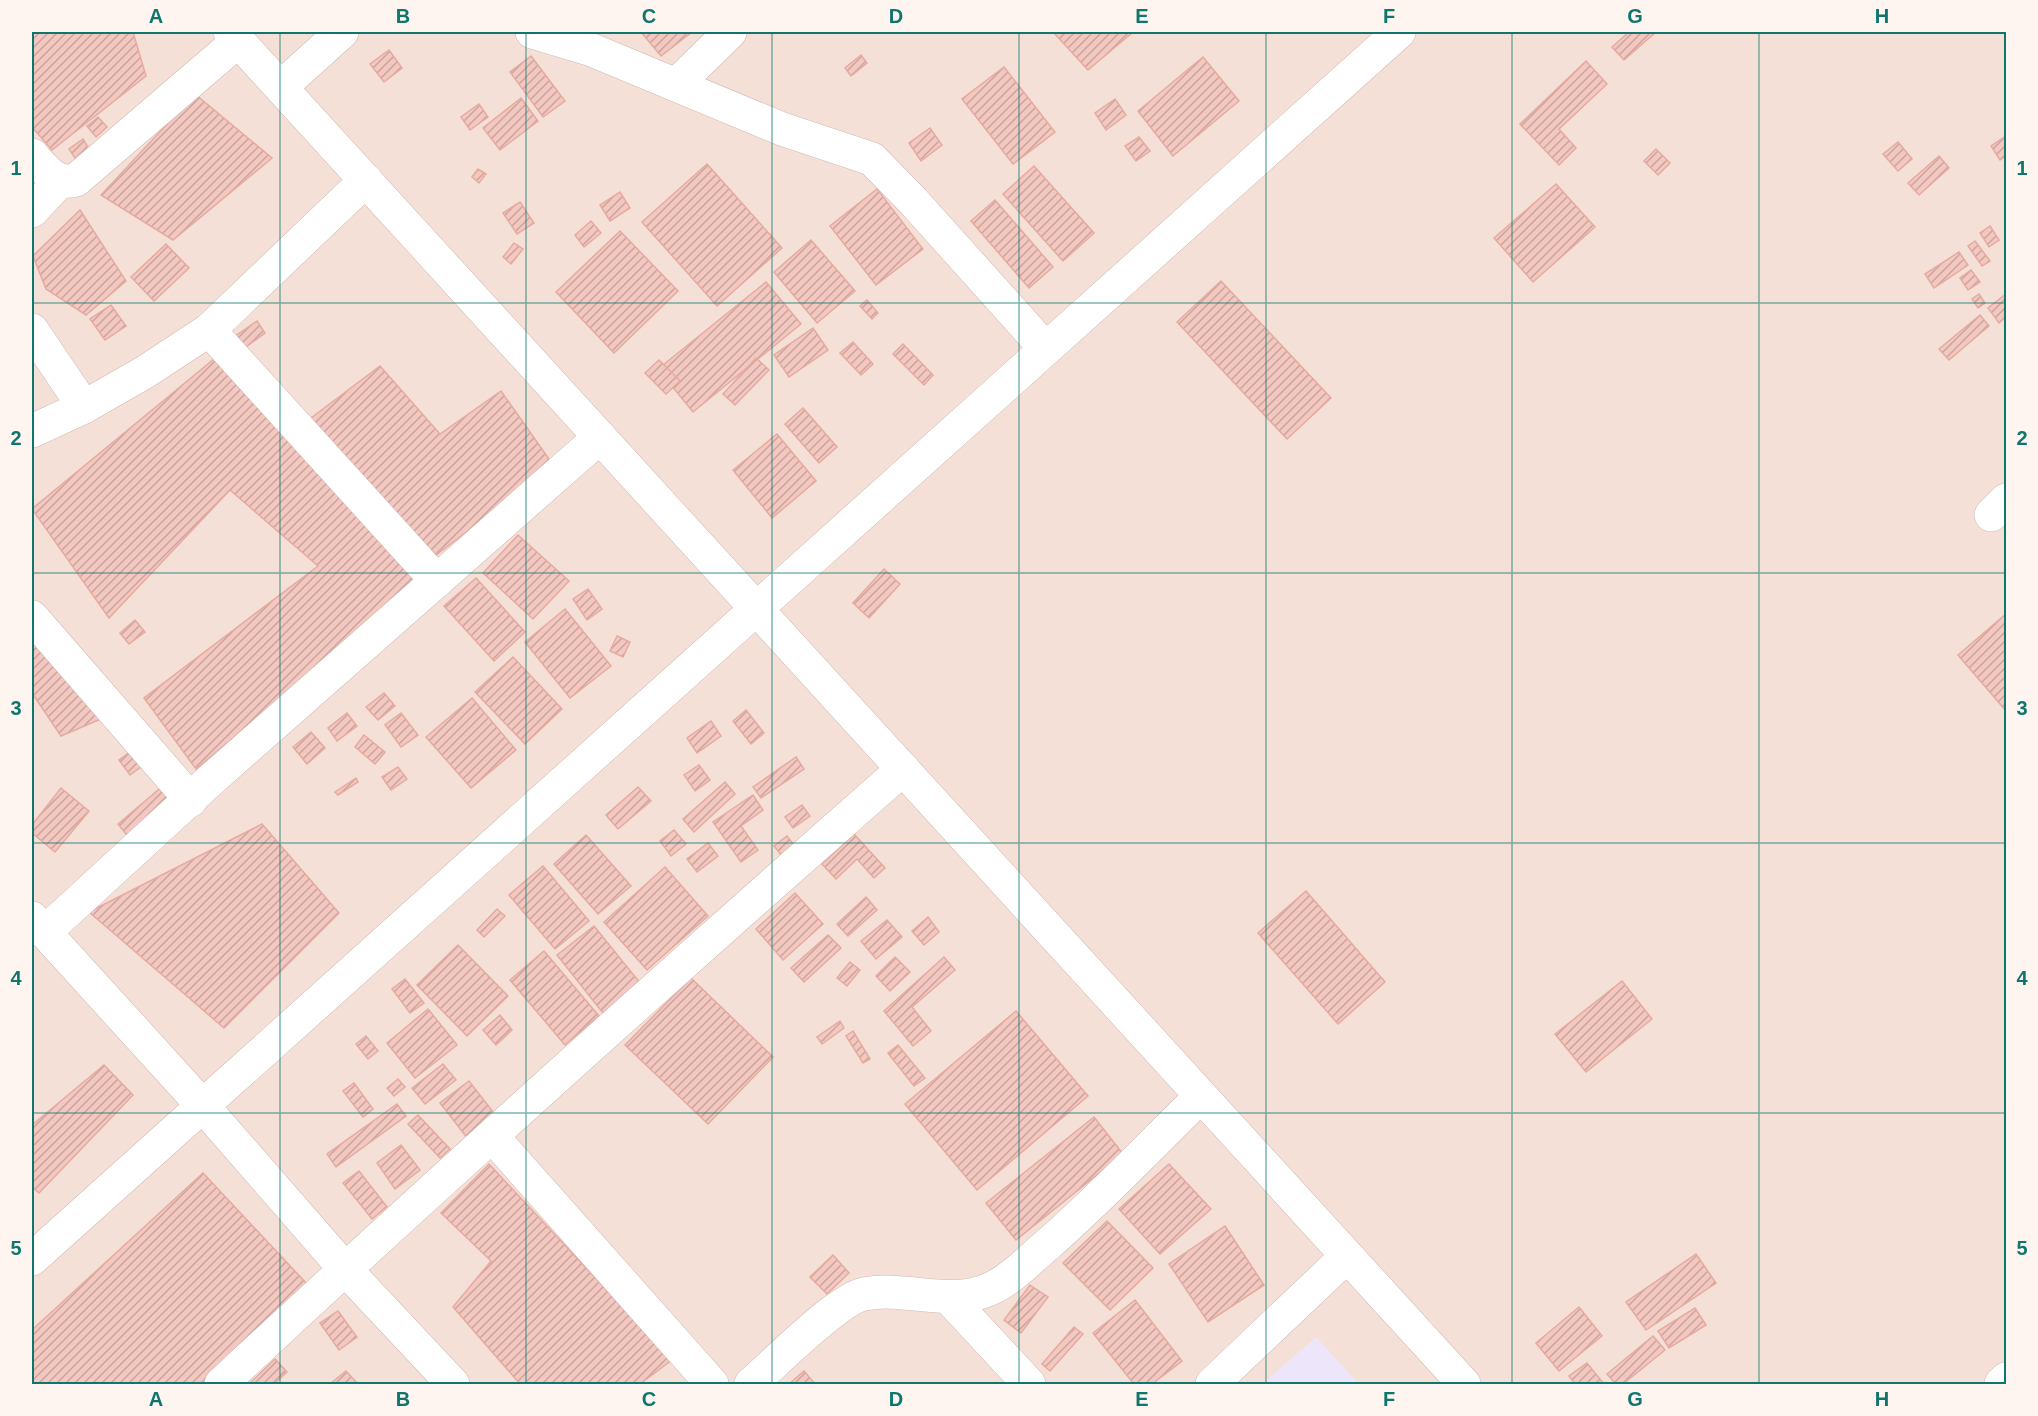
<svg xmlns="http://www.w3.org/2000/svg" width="2038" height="1416" font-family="Helvetica,sans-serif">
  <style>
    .residential { fill: #f5e0d7 }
    .education { fill: #ede5f9 }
    .building { fill: url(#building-hatch); stroke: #e6aaa0; stroke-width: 1.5 }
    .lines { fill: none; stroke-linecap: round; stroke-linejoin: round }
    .minor-casing { stroke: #d2b8b0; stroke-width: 34 }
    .tertiary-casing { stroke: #d2b8b0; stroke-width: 34 }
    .minor { stroke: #fff; stroke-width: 33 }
    .tertiary { stroke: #fff; stroke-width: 33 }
    .grid { fill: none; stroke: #0f766e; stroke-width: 1.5; stroke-opacity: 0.55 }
    .neatline { fill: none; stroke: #0f766e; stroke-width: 2 }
    .grid-label { font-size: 20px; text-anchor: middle; font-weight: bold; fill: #0f766e }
  </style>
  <defs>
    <pattern id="building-hatch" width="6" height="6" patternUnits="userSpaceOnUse" patternTransform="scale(1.5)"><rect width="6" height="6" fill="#f3c8c0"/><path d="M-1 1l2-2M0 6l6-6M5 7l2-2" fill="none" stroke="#caa59e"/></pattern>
  </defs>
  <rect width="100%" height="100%" fill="#fdf0e9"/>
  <!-- residential -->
  <rect class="residential" x="32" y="32" width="1974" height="1352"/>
  <!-- education -->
  <path class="education" d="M 1316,1337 L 1359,1384 L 1262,1384 Z"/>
  <!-- building -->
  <g class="building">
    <path d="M 32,32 L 133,32 L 146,76 L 52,150 L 32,127 Z"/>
    <path d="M 641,32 L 692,32 L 661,56 Z"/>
    <path d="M 1056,32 L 1133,32 L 1088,70 L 1054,33 Z"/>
    <path d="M 1629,32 L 1656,32 L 1624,60 L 1612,47 Z"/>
    <path d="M 389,50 L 402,68 L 384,82 L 370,64 Z"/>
    <path d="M 861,55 L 867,63 L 851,76 L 845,68 Z"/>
    <path d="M 531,56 L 565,101 L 543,117 L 510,72 Z"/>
    <path d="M 1203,57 L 1239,101 L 1173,156 L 1138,111 Z"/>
    <path d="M 1586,61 L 1607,84 L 1559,129 L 1576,148 L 1559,165 L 1520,124 Z"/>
    <path d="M 1004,67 L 1055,132 L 1013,164 L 962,99 Z"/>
    <path d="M 195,94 L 272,158 L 173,240 L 101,195 Z"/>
    <path d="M 521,98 L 538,121 L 500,150 L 483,128 Z"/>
    <path d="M 1115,99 L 1126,115 L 1106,130 L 1095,113 Z"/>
    <path d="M 479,104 L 488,117 L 470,130 L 461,117 Z"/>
    <path d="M 98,117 L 107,127 L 96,137 L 87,126 Z"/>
    <path d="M 930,128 L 942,145 L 921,161 L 909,143 Z"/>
    <path d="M 2006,136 L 2006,156 L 2000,160 L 1991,146 Z"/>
    <path d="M 1139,137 L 1150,151 L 1136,161 L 1125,146 Z"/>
    <path d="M 83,139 L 89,149 L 75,158 L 69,149 Z"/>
    <path d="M 1898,142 L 1912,159 L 1898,171 L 1883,154 Z"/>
    <path d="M 1656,149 L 1670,163 L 1658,175 L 1644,161 Z"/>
    <path d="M 1939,156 L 1949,168 L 1919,195 L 1908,183 Z"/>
    <path d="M 707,164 L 782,248 L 717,306 L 642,222 Z"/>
    <path d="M 1034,166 L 1094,233 L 1063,261 L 1003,194 Z"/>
    <path d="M 478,169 L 486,174 L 479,183 L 472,177 Z"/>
    <path d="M 1556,184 L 1595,227 L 1533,282 L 1494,238 Z"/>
    <path d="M 877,189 L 923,249 L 876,285 L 830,226 Z"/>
    <path d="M 620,192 L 630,208 L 610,221 L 600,205 Z"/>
    <path d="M 995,200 L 1053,267 L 1029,288 L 971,221 Z"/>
    <path d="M 520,202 L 534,223 L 517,234 L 503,213 Z"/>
    <path d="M 80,210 L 126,281 L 86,315 L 46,289 L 33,256 Z"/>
    <path d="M 591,221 L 601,233 L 584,247 L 575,235 Z"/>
    <path d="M 1990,226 L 1999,240 L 1989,247 L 1980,233 Z"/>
    <path d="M 620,231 L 678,291 L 614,353 L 556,292 Z"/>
    <path d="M 811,240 L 855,291 L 817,323 L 774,272 Z"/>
    <path d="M 1975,241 L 1990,261 L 1982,266 L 1968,246 Z"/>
    <path d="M 514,243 L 523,249 L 511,264 L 503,257 Z"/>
    <path d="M 166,244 L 189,268 L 154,301 L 131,277 Z"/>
    <path d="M 1959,252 L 1968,265 L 1934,288 L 1925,274 Z"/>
    <path d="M 1971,270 L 1980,282 L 1968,290 L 1960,278 Z"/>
    <path d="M 1221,281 L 1331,398 L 1287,439 L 1177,322 Z"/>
    <path d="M 766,282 L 801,324 L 693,412 L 658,369 Z"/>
    <path d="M 1979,294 L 1985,303 L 1978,308 L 1972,299 Z"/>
    <path d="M 2006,294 L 2006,317 L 1999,323 L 1988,308 Z"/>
    <path d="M 867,300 L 878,313 L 872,319 L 860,306 Z"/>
    <path d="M 111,305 L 126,326 L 105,340 L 90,319 Z"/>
    <path d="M 1980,315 L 1989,326 L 1949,360 L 1939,349 Z"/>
    <path d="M 257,321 L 265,333 L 243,349 L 234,337 Z"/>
    <path d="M 813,328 L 828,350 L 789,377 L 774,355 Z"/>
    <path d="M 853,342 L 873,364 L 861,375 L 840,353 Z"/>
    <path d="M 903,344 L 933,375 L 924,385 L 893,354 Z"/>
    <path d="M 756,358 L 769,370 L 735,405 L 723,394 Z"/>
    <path d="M 214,359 L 423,580 L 196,769 L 144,698 L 318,566 L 230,490 L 109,618 L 32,509 Z"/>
    <path d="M 659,360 L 680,381 L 666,394 L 645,373 Z"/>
    <path d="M 380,366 L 440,434 L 501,391 L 554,466 L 436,555 L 303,424 Z"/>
    <path d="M 803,408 L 837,447 L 819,463 L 785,424 Z"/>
    <path d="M 777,434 L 816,481 L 772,518 L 733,470 Z"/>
    <path d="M 518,535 L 569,581 L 533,619 L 483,573 Z"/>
    <path d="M 884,569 L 900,584 L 869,618 L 853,603 Z"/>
    <path d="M 476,578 L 525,632 L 494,661 L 444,606 Z"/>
    <path d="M 588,589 L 602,609 L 587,620 L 573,599 Z"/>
    <path d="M 565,609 L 611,666 L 570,698 L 525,642 Z"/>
    <path d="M 2006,614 L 2006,711 L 1958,655 Z"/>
    <path d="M 135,620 L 145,632 L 129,644 L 120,633 Z"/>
    <path d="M 617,636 L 630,642 L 623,657 L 610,651 Z"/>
    <path d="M 32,638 L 108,716 L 61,736 L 32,693 Z"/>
    <path d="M 513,657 L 562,709 L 525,744 L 475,692 Z"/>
    <path d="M 384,693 L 395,706 L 378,720 L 366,707 Z"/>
    <path d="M 472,698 L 516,750 L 471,788 L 426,737 Z"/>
    <path d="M 746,710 L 764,733 L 751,744 L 733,721 Z"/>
    <path d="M 347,713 L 357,726 L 337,741 L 328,728 Z"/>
    <path d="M 401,713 L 418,735 L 401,747 L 385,725 Z"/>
    <path d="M 711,721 L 721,736 L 697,753 L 687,738 Z"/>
    <path d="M 311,732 L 325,748 L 307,764 L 293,747 Z"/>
    <path d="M 364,735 L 385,752 L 375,764 L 355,747 Z"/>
    <path d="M 134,749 L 145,764 L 130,775 L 119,760 Z"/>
    <path d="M 796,757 L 804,769 L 761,798 L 753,787 Z"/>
    <path d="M 699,765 L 710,780 L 695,791 L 684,775 Z"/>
    <path d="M 398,767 L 407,779 L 391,790 L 382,777 Z"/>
    <path d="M 356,778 L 358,782 L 338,795 L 335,792 Z"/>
    <path d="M 725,782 L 735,794 L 694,832 L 683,819 Z"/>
    <path d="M 164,785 L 178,800 L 131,840 L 118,824 Z"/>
    <path d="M 638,787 L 651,801 L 618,829 L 606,815 Z"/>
    <path d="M 61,788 L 89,811 L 55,852 L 32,833 L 32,825 Z"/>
    <path d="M 753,795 L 763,810 L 741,826 L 758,850 L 741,862 L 713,822 Z"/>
    <path d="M 802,805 L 810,816 L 793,828 L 785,817 Z"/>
    <path d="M 262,824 L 339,913 L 224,1028 L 89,912 Z"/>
    <path d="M 674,830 L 686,844 L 671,856 L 660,841 Z"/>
    <path d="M 854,834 L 885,868 L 874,878 L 857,859 L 836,879 L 822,864 Z"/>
    <path d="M 586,835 L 631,886 L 598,914 L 554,864 Z"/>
    <path d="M 787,836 L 798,851 L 786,861 L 774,846 Z"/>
    <path d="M 708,843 L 718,856 L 697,872 L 687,859 Z"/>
    <path d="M 543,866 L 589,921 L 555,949 L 509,895 Z"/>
    <path d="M 665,867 L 708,916 L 647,970 L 604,922 Z"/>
    <path d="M 1306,891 L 1385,982 L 1338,1024 L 1258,933 Z"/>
    <path d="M 795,893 L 823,924 L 783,960 L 756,929 Z"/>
    <path d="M 866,897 L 877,910 L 848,936 L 837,924 Z"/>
    <path d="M 497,909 L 505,916 L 484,937 L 477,930 Z"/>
    <path d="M 928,917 L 939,932 L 924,945 L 912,931 Z"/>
    <path d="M 887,920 L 902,937 L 876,959 L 861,941 Z"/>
    <path d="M 594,926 L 640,983 L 603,1013 L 557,955 Z"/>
    <path d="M 828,935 L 841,948 L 804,982 L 791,968 Z"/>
    <path d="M 458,945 L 508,996 L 467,1036 L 417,985 Z"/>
    <path d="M 544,951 L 599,1016 L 565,1045 L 510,980 Z"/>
    <path d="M 895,957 L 910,972 L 890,991 L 876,976 Z"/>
    <path d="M 944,957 L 955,970 L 912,1007 L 931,1031 L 913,1046 L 884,1011 Z"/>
    <path d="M 850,962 L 860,970 L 847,986 L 837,978 Z"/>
    <path d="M 691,978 L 773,1057 L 708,1124 L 625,1045 Z"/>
    <path d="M 405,979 L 424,1003 L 410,1013 L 392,989 Z"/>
    <path d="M 1622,981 L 1652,1019 L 1586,1072 L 1555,1034 Z"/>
    <path d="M 428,1009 L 457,1045 L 415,1078 L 387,1043 Z"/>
    <path d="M 1016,1011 L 1088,1096 L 977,1190 L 905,1104 Z"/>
    <path d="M 500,1015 L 512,1030 L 496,1045 L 483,1030 Z"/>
    <path d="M 840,1021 L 844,1028 L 822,1044 L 817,1037 Z"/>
    <path d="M 853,1031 L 870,1059 L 863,1063 L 846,1036 Z"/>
    <path d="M 366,1036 L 378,1051 L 368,1059 L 356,1044 Z"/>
    <path d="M 898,1045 L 925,1078 L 914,1086 L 888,1053 Z"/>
    <path d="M 443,1064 L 456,1080 L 425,1104 L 412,1088 Z"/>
    <path d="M 104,1065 L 133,1095 L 39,1193 L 32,1187 L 32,1125 Z"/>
    <path d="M 398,1079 L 405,1087 L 394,1096 L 387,1088 Z"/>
    <path d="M 469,1081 L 497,1117 L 468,1139 L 440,1103 Z"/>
    <path d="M 354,1083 L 373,1109 L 363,1117 L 343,1091 Z"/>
    <path d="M 397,1104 L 406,1116 L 336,1167 L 327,1154 Z"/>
    <path d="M 418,1115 L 450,1149 L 440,1158 L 408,1124 Z"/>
    <path d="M 1094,1117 L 1123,1154 L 1016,1240 L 986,1203 Z"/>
    <path d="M 401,1145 L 420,1170 L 395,1189 L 377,1163 Z"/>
    <path d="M 489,1164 L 672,1360 L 640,1384 L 520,1384 L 453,1307 L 491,1261 L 441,1213 Z"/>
    <path d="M 1169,1164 L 1211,1209 L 1160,1254 L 1119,1209 Z"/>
    <path d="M 359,1171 L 387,1207 L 372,1219 L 343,1183 Z"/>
    <path d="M 203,1173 L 308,1285 L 200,1384 L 32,1384 L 32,1330 Z"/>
    <path d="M 1107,1221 L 1153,1268 L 1110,1310 L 1063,1263 Z"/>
    <path d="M 1225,1226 L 1264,1285 L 1208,1322 L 1169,1264 Z"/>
    <path d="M 1696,1254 L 1716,1283 L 1646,1330 L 1626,1302 Z"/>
    <path d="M 833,1255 L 849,1273 L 827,1294 L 810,1277 Z"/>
    <path d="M 1030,1285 L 1048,1297 L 1021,1333 L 1004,1320 Z"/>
    <path d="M 1135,1300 L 1182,1361 L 1152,1384 L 1134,1384 L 1093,1333 Z"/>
    <path d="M 1579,1307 L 1602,1336 L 1559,1371 L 1536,1343 Z"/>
    <path d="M 1695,1308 L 1706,1325 L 1669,1348 L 1658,1331 Z"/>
    <path d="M 338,1311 L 357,1337 L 339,1350 L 320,1323 Z"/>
    <path d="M 1074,1327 L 1083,1334 L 1050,1371 L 1042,1364 Z"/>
    <path d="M 1653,1336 L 1665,1350 L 1623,1384 L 1616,1384 L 1607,1374 Z"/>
    <path d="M 275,1359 L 287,1372 L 274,1384 L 249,1384 Z"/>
    <path d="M 1587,1363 L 1604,1384 L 1575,1384 L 1569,1376 Z"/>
    <path d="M 346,1371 L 358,1384 L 330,1384 Z"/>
    <path d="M 804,1371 L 815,1384 L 789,1384 Z"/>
  </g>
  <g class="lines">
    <!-- minor casing -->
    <g class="minor-casing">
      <g id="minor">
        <path d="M 532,32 L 592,50 L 782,129 L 872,159 L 914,202 L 1045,348"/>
        <path d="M 677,84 L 730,32"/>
        <path d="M 281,87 L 342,32"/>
        <path d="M 32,155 C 44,168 56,186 76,180 L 238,41"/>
        <path d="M 32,211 L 60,181"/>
        <path d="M 32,330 L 84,407"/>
        <path d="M 209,330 L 437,581"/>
        <path d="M 32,431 L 84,407 L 145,372 L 209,330 L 366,180"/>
        <path d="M 1991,515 L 2006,500"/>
        <path d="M 32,617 L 191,800"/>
        <path d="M 32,918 L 202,1105 L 345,1269 L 453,1384"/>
        <path d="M 45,932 L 214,777 L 600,437"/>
        <path d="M 492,1136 L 712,1384"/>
        <path d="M 32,1259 L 1399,32"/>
        <path d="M 949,1298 L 1029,1384"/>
        <path d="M 221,1384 C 445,1176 673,971 903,769"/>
        <path d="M 751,1384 C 774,1364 838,1299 864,1294 C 906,1286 950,1307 990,1289 C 1012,1279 1029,1260 1047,1245 C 1101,1198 1150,1146 1201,1096"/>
        <path d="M 1212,1384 L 1347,1256"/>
        <path d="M 2001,1384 L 2006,1379"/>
      </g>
    </g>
    <!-- tertiary casing -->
    <g class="tertiary-casing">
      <path id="tertiary" d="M 230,32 L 1464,1384"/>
    </g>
    <!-- minor -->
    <use href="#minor" class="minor"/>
    <!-- tertiary -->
    <use href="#tertiary" class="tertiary"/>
  </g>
  <!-- grid -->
  <path class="grid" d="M 280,32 L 280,1384M 526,32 L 526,1384M 772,32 L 772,1384M 1019,32 L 1019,1384M 1266,32 L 1266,1384M 1512,32 L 1512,1384M 1759,32 L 1759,1384M 32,303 L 2006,303M 32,573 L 2006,573M 32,843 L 2006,843M 32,1113 L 2006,1113"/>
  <!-- border -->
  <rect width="2038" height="1416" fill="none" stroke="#fff5f0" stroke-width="66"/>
  <rect x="33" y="33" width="1972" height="1350" class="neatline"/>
  <g class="grid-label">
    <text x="156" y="23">A</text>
    <text x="403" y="23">B</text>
    <text x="649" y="23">C</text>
    <text x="896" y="23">D</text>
    <text x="1142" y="23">E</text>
    <text x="1389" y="23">F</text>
    <text x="1635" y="23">G</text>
    <text x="1882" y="23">H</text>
    <text x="16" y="175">1</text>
    <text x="2022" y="175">1</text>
    <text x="16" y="445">2</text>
    <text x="2022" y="445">2</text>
    <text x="16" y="715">3</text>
    <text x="2022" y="715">3</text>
    <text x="16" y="985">4</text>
    <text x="2022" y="985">4</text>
    <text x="16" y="1255">5</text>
    <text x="2022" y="1255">5</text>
    <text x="156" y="1406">A</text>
    <text x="403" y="1406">B</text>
    <text x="649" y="1406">C</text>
    <text x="896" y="1406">D</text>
    <text x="1142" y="1406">E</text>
    <text x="1389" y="1406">F</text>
    <text x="1635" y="1406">G</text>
    <text x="1882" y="1406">H</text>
  </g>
</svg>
